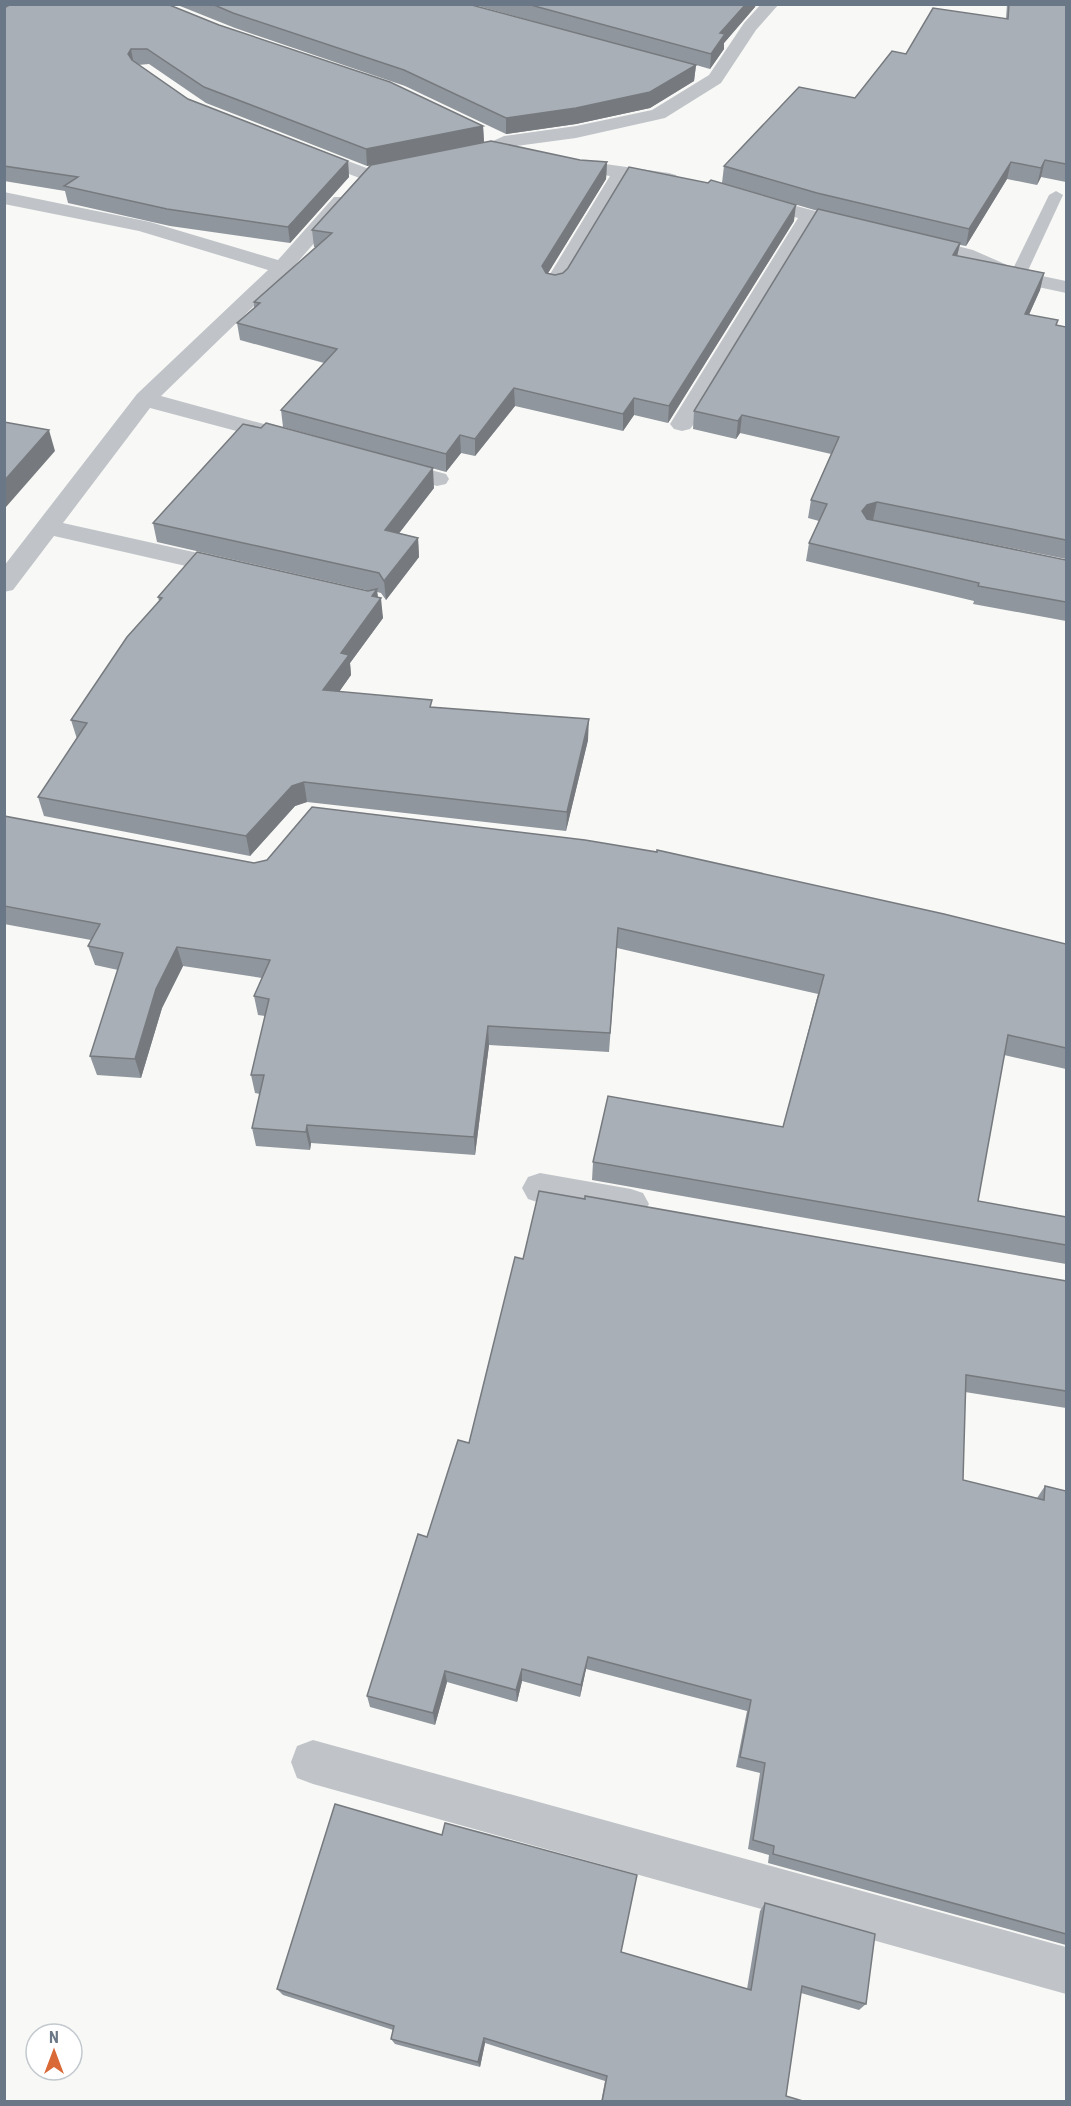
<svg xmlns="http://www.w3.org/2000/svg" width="1071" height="2106" font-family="'Roboto Condensed',sans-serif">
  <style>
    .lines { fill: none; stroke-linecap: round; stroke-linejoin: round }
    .lane { fill: #c0c4c8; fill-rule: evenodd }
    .street { fill: #c0c4c8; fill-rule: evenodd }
    .wall { fill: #90969d }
    .shaded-wall { fill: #767a7f }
    .building { fill: #a8afb6; stroke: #767a7f; stroke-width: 1.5 }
  </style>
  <rect width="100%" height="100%" fill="#f8f9f6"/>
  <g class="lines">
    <!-- lane -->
    <path class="lane" d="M 1056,191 L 1063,195 L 1025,277 L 1022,280 L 1012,280 L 1009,277 L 1049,195 Z"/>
    <!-- street -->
    <g class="street">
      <path d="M 761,4 L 779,4 L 756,30 L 721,83 L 665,118 L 576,138 L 509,147 L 495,154 L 460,162 L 453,160 L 450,156 L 453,152 L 482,146 L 504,136 L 576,126 L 652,110 L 709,75 L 744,23 Z"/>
      <path d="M 305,145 L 372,170 L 375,174 L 372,178 L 365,180 L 298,155 L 295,151 L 298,147 Z"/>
      <path d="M 563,158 L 669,173 L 676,175 L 679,179 L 676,183 L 669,185 L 628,179 L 566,284 L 562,288 L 555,290 L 548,288 L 544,284 L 610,176 L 556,168 L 553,164 L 556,160 Z"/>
      <path d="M 4,192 L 150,222 L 278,260 L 334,197 L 348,197 L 351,201 L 289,272 L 161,396 L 293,432 L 297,437 L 293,442 L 285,444 L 150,408 L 63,523 L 243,563 L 247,569 L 243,575 L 234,577 L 54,536 L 13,590 L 4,592 L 4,566 L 137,394 L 268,270 L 139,231 L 4,204 Z"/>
      <path d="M 751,194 L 865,224 L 868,228 L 865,232 L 858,234 L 815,223 L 694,424 L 690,429 L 682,431 L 674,429 L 670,424 L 798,218 L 744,204 L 741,200 L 744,196 Z"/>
      <path d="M 914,235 L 973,250 L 1023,272 L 1066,281 L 1066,293 L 1010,281 L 959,258 L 907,245 L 904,241 L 907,237 Z"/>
      <path d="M 390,459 L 446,474 L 449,479 L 446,484 L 437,486 L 382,471 L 378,466 L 382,461 Z"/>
      <path d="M 540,1173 L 631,1189 L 643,1193 L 649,1204 L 643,1215 L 631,1219 L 540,1203 L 528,1199 L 522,1188 L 528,1177 Z"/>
      <path d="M 313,1740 L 1066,1947 L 1066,1994 L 313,1784 L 297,1778 L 291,1762 L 297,1746 Z"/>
    </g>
  </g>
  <!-- wall -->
  <g class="wall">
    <path d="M 4,4 L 483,126 L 484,142 L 580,160 L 607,162 L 606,179 L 548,273 L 555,275 L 794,221 L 668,423 L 634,415 L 623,431 L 515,406 L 475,456 L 461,453 L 446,472 L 283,427 L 281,410 L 324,363 L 240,340 L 237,323 L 254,308 L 254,302 L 316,247 L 314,247 L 312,230 L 370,165 L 367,166 L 206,103 L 149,64 L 138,65 L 188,99 L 348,161 L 349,177 L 290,243 L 170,226 L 68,203 L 65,191 L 4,181 Z"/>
    <path d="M 175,4 L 468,4 L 630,48 L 471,4 L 756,4 L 755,7 L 724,43 L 724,49 L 710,69 L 696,65 L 694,81 L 650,108 L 576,124 L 506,134 L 405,86 L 235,28 Z"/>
    <path d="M 1007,4 L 1066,4 L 1066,182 L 1041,177 L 1037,185 L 1007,179 L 966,246 L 960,245 L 957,256 L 1044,273 L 1040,290 L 1029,315 L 1057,325 L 1066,327 L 1066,559 L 872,520 L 1066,560 L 1066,621 L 973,604 L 974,601 L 806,561 L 809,543 L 819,521 L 808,518 L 811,500 L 831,454 L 740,433 L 736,439 L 693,429 L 694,411 L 818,211 L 722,183 L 724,166 L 855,98 L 906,54 L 1006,19 Z"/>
    <path d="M 434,488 L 399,533 L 418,538 L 419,557 L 386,600 L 381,593 L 377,592 L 383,618 L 350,663 L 351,675 L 339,692 L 432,707 L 588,740 L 566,831 L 307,802 L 295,806 L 250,856 L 44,816 L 38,797 L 77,739 L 71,720 L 159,601 L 158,597 L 371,591 L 157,542 L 153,523 Z"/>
    <path d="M 4,816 L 254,863 L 1066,944 L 1066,1069 L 1004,1055 L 978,1201 L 1066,1217 L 1066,1267 L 1066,1264 L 592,1180 L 593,1162 L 783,1127 L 818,994 L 617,948 L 609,1052 L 489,1045 L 475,1155 L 311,1143 L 310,1150 L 256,1146 L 252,1128 L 260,1094 L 255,1093 L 251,1075 L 265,1016 L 258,1015 L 254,996 L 262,978 L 183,966 L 162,1008 L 141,1078 L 97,1075 L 90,1056 L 118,970 L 95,965 L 88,946 L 91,940 L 4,924 Z"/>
    <path d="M 523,1259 L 1066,1281 L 1066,1408 L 965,1392 L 963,1480 L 1037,1498 L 1045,1486 L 1066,1491 L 1066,1945 L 768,1863 L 769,1855 L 748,1849 L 760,1773 L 736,1767 L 747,1711 L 586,1669 L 580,1697 L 522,1681 L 517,1702 L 447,1682 L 435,1725 L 370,1707 L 367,1696 L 427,1537 L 469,1443 Z"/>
    <path d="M 765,1903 L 866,2004 L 859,2010 L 801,1993 L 786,2096 L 806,2102 L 601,2102 L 605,2081 L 485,2043 L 480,2067 L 395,2044 L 391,2039 L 393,2030 L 283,1995 L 277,1989 L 621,1952 L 747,1989 L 760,1911 Z"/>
  </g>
  <!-- shaded-wall -->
  <g class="shaded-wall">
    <path d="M 746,4 L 756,4 L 755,7 L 724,43 L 724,49 L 710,69 L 711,54 L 720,33 Z"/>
    <path d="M 131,49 L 134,65 L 128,54 Z"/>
    <path d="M 696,65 L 694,81 L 650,108 L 576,124 L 506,134 L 506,118 Z"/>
    <path d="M 483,126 L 484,142 L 367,166 L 366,149 Z"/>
    <path d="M 1045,160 L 1041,177 L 1037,185 L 1041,168 Z"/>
    <path d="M 348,161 L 349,177 L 290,243 L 288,227 Z"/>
    <path d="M 607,162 L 606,179 L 542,283 L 542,266 Z"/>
    <path d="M 1011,162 L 1007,179 L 966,246 L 969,229 Z"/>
    <path d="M 796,205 L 794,221 L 668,423 L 669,406 Z"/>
    <path d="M 960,243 L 956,261 L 953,255 Z"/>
    <path d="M 1044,273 L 1040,290 L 1021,332 L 1025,314 Z"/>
    <path d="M 514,388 L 515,406 L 475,456 L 475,439 Z"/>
    <path d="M 634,398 L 634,415 L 623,431 L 623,414 Z"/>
    <path d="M 742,415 L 740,433 L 736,439 L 738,421 Z"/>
    <path d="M 49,430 L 55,451 L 6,507 L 4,501 L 4,481 Z"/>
    <path d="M 460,435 L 461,453 L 446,472 L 446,454 Z"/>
    <path d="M 433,468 L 434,488 L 387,549 L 385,530 Z"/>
    <path d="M 877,502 L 873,520 L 863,523 L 862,511 L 867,505 Z"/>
    <path d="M 418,538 L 419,557 L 386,600 L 384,581 Z"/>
    <path d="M 377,589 L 378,602 L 381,598 L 383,618 L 350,663 L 351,675 L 326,710 L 323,690 L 341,653 L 372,596 Z"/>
    <path d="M 589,719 L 588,740 L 566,831 L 567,812 Z"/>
    <path d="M 304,782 L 307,802 L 295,806 L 250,856 L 246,836 L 292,786 Z"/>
    <path d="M 177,947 L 183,966 L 162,1008 L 141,1078 L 135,1059 L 156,989 Z"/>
    <path d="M 488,1026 L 489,1045 L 475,1155 L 474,1137 Z"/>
    <path d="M 307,1125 L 311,1143 L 310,1150 L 306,1132 Z"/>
    <path d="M 588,1657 L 586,1669 L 580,1697 L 581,1685 Z"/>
    <path d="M 522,1669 L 522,1681 L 517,1702 L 516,1690 Z"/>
    <path d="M 445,1671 L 447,1682 L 435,1725 L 433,1713 Z"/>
    <path d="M 484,2038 L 485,2043 L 480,2067 L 478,2062 Z"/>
  </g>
  <!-- building -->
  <g class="building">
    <path d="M 11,4 L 167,4 L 219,25 L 390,82 L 483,126 L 366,149 L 204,87 L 147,49 L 131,49 L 128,54 L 132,60 L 188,99 L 348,161 L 288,227 L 167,209 L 64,186 L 78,177 L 4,166 L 4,8 Z"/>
    <path d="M 212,4 L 468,4 L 696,65 L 650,92 L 576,108 L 506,118 L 404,70 L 233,13 Z"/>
    <path d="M 527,4 L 746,4 L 720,33 L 725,34 L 711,54 Z"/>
    <path d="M 1009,4 L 1066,4 L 1066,164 L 1045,160 L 1041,168 L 1011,162 L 969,229 L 817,193 L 724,166 L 799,87 L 855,98 L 892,51 L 906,54 L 933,8 L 1008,19 Z"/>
    <path d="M 491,141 L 580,160 L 607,162 L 542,266 L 546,273 L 555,275 L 563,273 L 568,268 L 629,167 L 708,183 L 711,180 L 796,205 L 669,406 L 634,398 L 623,414 L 514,388 L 475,439 L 460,435 L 446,454 L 281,410 L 337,349 L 237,323 L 260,303 L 254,302 L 332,233 L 312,230 L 371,165 Z"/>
    <path d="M 818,209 L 960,243 L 953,255 L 1044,273 L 1025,314 L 1058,320 L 1056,325 L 1066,327 L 1066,540 L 877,502 L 867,505 L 862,511 L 867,519 L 1066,560 L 1066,602 L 978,586 L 979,583 L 809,543 L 827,504 L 811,500 L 839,437 L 742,415 L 738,421 L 694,411 Z"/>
    <path d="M 4,422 L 49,430 L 4,481 Z"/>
    <path d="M 266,423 L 433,468 L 385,530 L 418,538 L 384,581 L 379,573 L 153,523 L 243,424 L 261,428 Z"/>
    <path d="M 197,552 L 368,591 L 377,589 L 372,596 L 381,598 L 341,653 L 349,655 L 323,690 L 432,700 L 430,707 L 589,719 L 567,812 L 304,782 L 292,786 L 246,836 L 38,797 L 87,723 L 71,720 L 127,637 L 162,598 L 158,597 Z"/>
    <path d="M 312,807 L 585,840 L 657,852 L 657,850 L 944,914 L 1066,944 L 1066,1048 L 1008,1035 L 978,1201 L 1066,1217 L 1066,1245 L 593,1162 L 608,1096 L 783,1127 L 824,975 L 618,928 L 610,1033 L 488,1026 L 474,1137 L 307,1125 L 306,1132 L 252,1128 L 264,1075 L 251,1075 L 269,999 L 254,996 L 270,960 L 177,947 L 156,989 L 135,1059 L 90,1056 L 123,953 L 88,946 L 100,924 L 4,906 L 4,816 L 254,863 L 267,860 Z"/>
    <path d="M 539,1191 L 585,1199 L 585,1196 L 1066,1281 L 1066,1391 L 966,1375 L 963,1480 L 1044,1500 L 1045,1486 L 1066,1491 L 1066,1934 L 773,1854 L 774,1846 L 753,1840 L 765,1763 L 740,1757 L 751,1700 L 588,1657 L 581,1685 L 522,1669 L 516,1690 L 445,1671 L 433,1713 L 367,1696 L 418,1534 L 427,1537 L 458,1440 L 469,1443 L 515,1257 L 523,1259 Z"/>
    <path d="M 335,1804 L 442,1835 L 445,1823 L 637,1875 L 621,1952 L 751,1990 L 765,1903 L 875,1934 L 866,2004 L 802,1986 L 786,2096 L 806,2102 L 602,2102 L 607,2076 L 484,2038 L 478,2062 L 391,2039 L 394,2026 L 277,1989 Z"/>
  </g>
  <!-- border -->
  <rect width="1071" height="2106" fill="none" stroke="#6a7786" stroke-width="12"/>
  <!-- north arrow -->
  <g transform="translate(54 2052)"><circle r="28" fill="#ffffff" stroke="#c3c9cf" stroke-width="1.5"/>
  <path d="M0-4.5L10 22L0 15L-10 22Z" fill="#d96936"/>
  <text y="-9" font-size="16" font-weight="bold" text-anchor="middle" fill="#6a7786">N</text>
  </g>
</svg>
